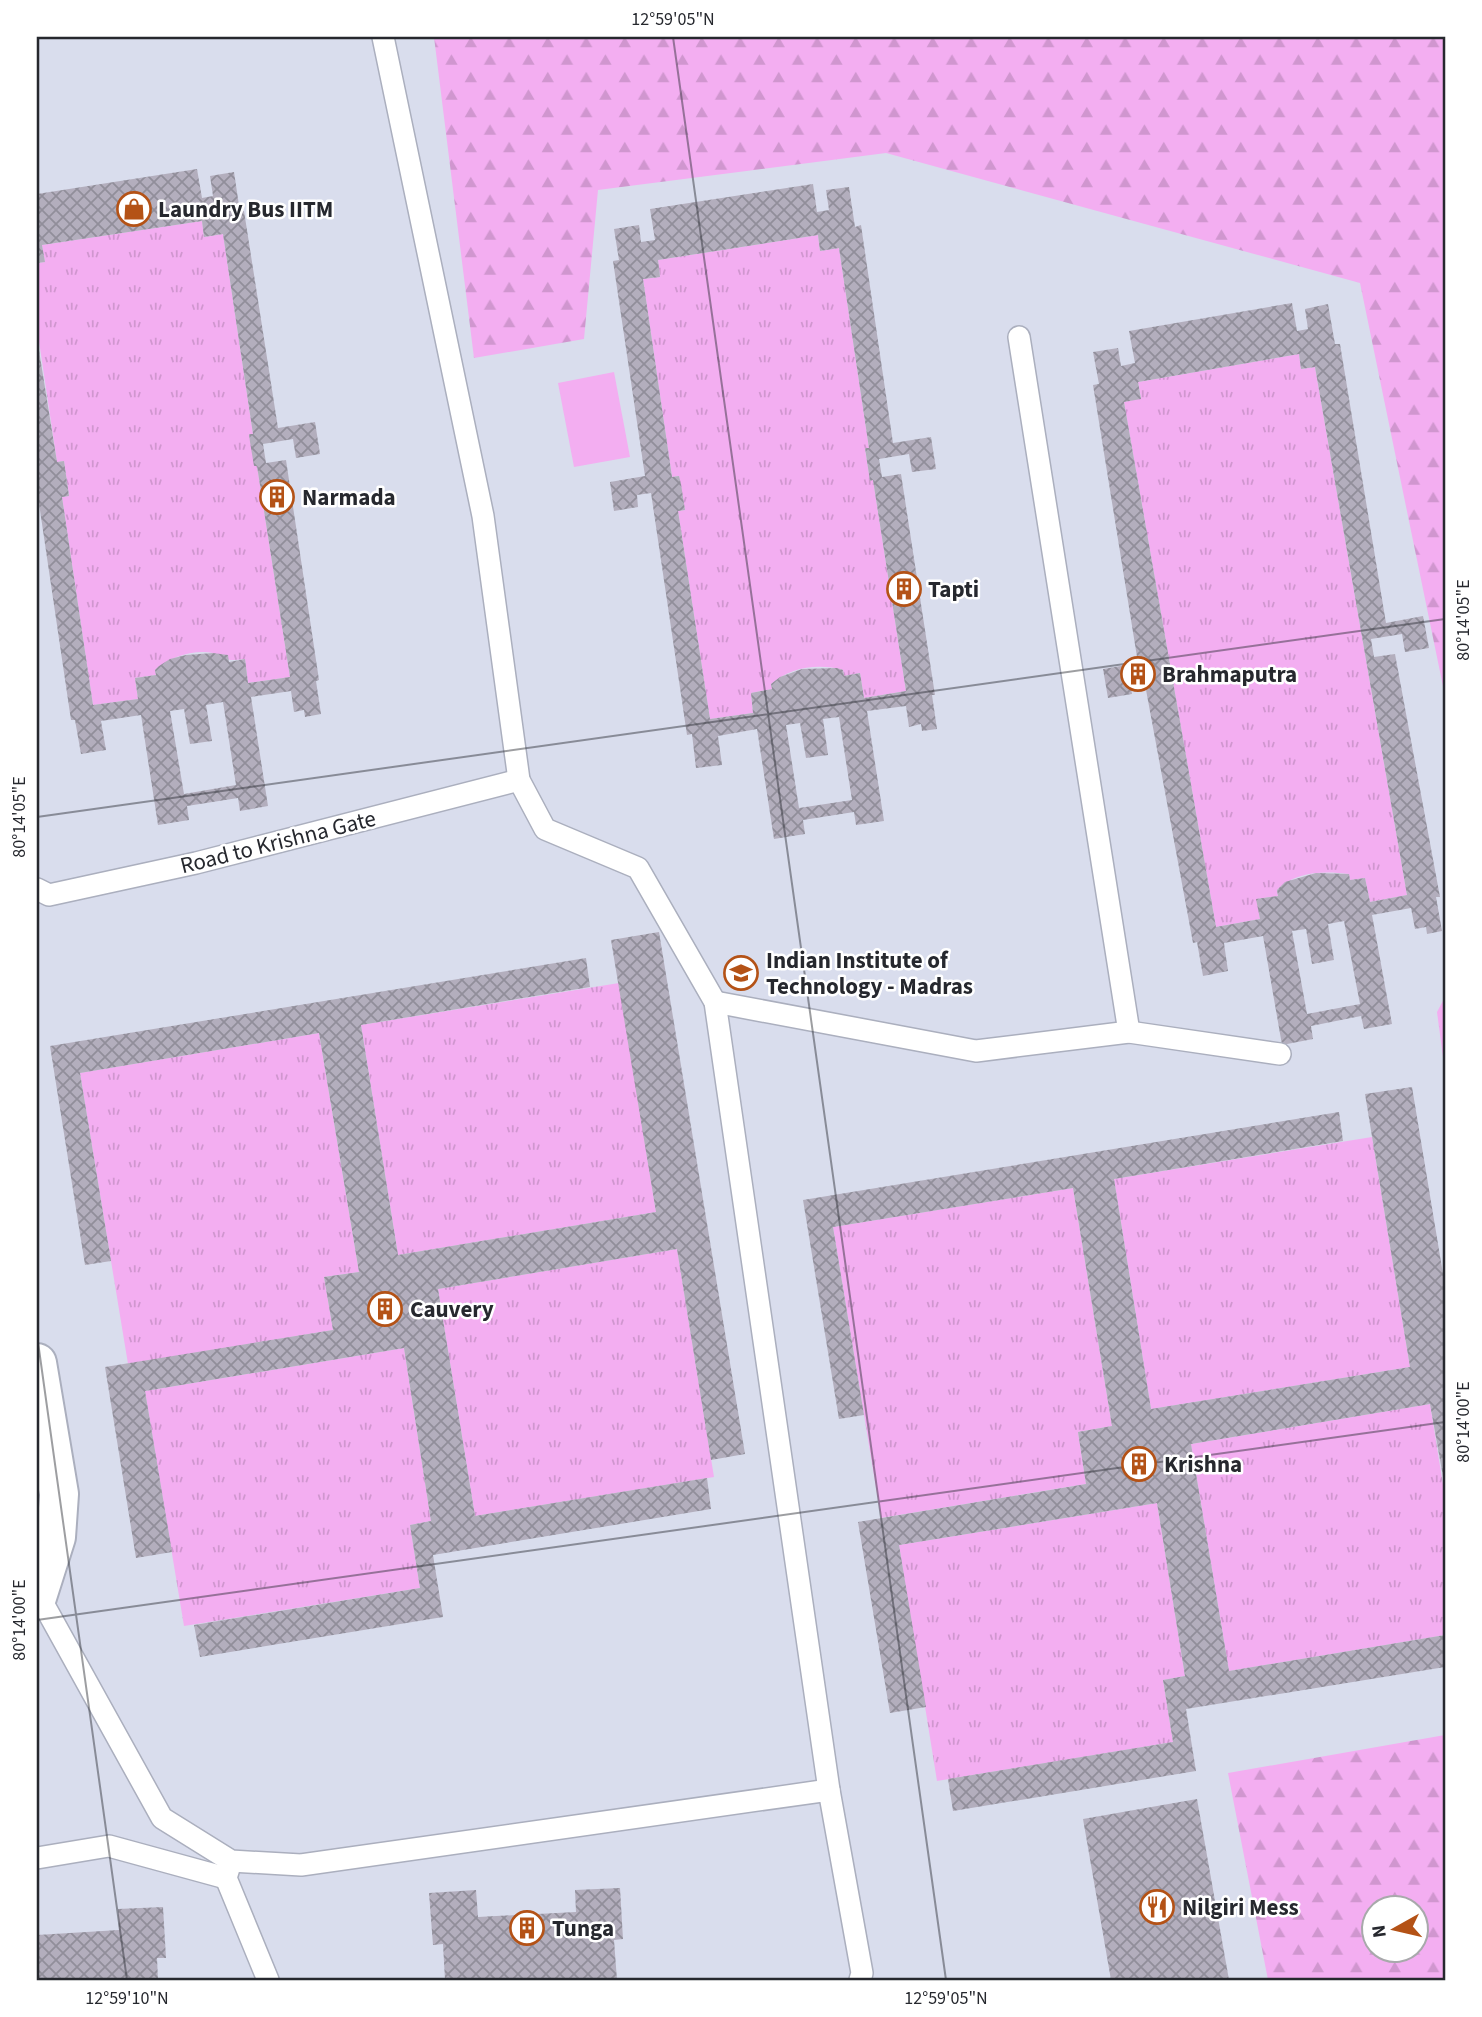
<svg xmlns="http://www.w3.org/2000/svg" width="1482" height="2017" font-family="'Source Sans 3',sans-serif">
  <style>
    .grass { fill: #f3aef1 }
    .forest { fill: url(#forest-firs); fill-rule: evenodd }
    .park { fill: url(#park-tufts) }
    .building { fill: url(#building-cross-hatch); fill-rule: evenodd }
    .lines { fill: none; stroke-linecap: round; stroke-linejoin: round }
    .lane-casing { stroke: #abafbe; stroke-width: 24 }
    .street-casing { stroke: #abafbe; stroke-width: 42 }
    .lane { stroke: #fff; stroke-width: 21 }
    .street { stroke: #fff; stroke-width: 38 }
    .ticks { fill: none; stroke: #26282e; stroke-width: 2; stroke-opacity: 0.45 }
    .labels { text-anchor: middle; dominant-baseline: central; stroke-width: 5; stroke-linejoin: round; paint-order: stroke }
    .poi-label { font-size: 23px; font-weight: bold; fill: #26282e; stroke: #fff; text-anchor: start }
    .street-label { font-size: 23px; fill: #26282e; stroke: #fff }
    .neatline { fill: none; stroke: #26282e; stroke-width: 2.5 }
    .ticks-label { font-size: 18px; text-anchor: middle; fill: #26282e }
  </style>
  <defs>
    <pattern id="forest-firs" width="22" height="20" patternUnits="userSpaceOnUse" patternTransform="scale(1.75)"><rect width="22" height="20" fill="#f3aef1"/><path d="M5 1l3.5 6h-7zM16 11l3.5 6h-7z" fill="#d096cf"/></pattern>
    <pattern id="park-tufts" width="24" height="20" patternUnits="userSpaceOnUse" patternTransform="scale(1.75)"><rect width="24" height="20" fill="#f3aef1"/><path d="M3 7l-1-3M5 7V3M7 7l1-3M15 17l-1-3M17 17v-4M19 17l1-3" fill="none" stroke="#d096cf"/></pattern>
    <pattern id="building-cross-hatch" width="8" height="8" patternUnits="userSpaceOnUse" patternTransform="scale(1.75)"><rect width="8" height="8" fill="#b3aebd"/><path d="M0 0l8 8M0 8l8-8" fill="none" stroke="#918e9a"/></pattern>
  </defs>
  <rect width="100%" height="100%" fill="#d9dded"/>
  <!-- grass -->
  <path class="grass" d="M 614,372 L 630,457 L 574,467 L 558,383 Z"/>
  <!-- forest -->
  <g class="forest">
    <path d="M 434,37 L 1445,37 L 1445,696 L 1360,283 L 886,153 L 598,190 L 584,339 L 474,358 Z"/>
    <path d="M 1445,997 L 1445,1072 L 1437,1012 Z"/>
    <path d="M 1445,1735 L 1445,1980 L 1268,1980 L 1228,1773 ZM 1374,1909 L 1416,1909 L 1416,1951 L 1374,1951 Z"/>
  </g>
  <!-- park -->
  <g class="park">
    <path d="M 202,221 L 204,237 L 223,234 L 253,434 L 249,435 L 257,466 L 290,677 L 248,683 L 245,659 C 223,662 230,658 213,653 C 195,649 168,657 155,670 L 156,675 L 135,678 L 138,699 L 93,705 L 62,497 L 69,496 L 64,461 L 57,462 L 37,328 L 37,263 L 45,262 L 42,245 Z"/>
    <path d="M 818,235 L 820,251 L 839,248 L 869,448 L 865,449 L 870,480 L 873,480 L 906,691 L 864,698 L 860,673 L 844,676 L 843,670 C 819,663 790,667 771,684 L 772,689 L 751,693 L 753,713 L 710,719 L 678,511 L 685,510 L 679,476 L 672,477 L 643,279 L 660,277 L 658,260 Z"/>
    <path d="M 1299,354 L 1301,369 L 1315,367 L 1407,895 L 1370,902 L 1365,878 L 1350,880 L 1349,874 C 1324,871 1296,871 1277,890 L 1278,896 L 1257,899 L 1260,919 L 1216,927 L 1124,402 L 1141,398 L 1138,382 Z"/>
    <path d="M 619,983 L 656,1212 L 398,1255 L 361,1025 Z"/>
    <path d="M 319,1033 L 359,1272 L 324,1277 L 333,1330 L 128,1364 L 80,1073 Z"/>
    <path d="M 1372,1137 L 1410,1367 L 1151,1409 L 1114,1179 Z"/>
    <path d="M 1073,1188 L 1112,1426 L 1078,1432 L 1086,1484 L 881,1518 L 833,1227 Z"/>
    <path d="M 677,1249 L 714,1477 L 475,1516 L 438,1289 Z"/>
    <path d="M 404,1348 L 431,1521 L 410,1525 L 420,1588 L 184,1626 L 145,1391 Z"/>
    <path d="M 1430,1404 L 1445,1497 L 1445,1635 L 1229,1671 L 1191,1444 Z"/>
    <path d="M 1157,1503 L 1185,1676 L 1163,1680 L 1173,1742 L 937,1781 L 899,1545 Z"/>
  </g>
  <!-- building -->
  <g class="building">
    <path d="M 197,169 L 202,198 L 213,196 L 210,176 L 234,172 L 240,212 L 244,211 L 278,428 L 315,422 L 320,454 L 296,458 L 293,439 L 263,444 L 266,463 L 286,460 L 319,680 L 316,681 L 321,714 L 305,717 L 304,710 L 294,712 L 291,691 L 251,697 L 268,806 L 240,811 L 238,798 L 187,806 L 189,820 L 158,825 L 141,715 L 101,721 L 106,750 L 81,754 L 75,720 L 71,720 L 37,490 L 37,338 L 57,462 L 64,461 L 69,496 L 62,497 L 93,705 L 138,699 L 135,678 L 156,675 L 155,670 L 159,666 L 170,659 L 186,655 L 213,653 L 228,655 L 229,662 L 245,659 L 248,683 L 290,677 L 257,466 L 254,466 L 250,442 L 249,434 L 253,434 L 223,234 L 204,237 L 202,221 L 42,245 L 45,262 L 37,263 L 37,226 L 39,226 L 37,194 ZM 223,702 L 236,785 L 184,794 L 170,711 L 184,709 L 190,744 L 212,741 L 206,705 Z"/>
    <path d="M 813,184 L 817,212 L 829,210 L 826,190 L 849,187 L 855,227 L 861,225 L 893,443 L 931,437 L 936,469 L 912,472 L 909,454 L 879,459 L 882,477 L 901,474 L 935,695 L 932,695 L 937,729 L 922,731 L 921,724 L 909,727 L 906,706 L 867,711 L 884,821 L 856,825 L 854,812 L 803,820 L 805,834 L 774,839 L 757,729 L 718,736 L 722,765 L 696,768 L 692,734 L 687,735 L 651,493 L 637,495 L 638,507 L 614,511 L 610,482 L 645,476 L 613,261 L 619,260 L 614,229 L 639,225 L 641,242 L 655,240 L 650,209 ZM 818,235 L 820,251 L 839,248 L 869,448 L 865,448 L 870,481 L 873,480 L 906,691 L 864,698 L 860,673 L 844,676 L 843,670 L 837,668 L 802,669 L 780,677 L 771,684 L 772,689 L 751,693 L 753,713 L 710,719 L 678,511 L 685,510 L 681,484 L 679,476 L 672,477 L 643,279 L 660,277 L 658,260 ZM 839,717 L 852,800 L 799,808 L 786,725 L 800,723 L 806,758 L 828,755 L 823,719 Z"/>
    <path d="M 1292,303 L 1297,331 L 1308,329 L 1305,309 L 1328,304 L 1335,344 L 1340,344 L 1386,623 L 1423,616 L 1429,648 L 1405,652 L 1402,634 L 1371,639 L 1374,657 L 1395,654 L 1440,897 L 1436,897 L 1442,931 L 1427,934 L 1426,927 L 1415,929 L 1411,908 L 1372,915 L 1392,1024 L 1364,1029 L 1361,1016 L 1311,1026 L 1313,1039 L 1282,1045 L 1263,936 L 1224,943 L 1228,971 L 1203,976 L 1197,942 L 1193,943 L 1144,679 L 1130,681 L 1132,694 L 1108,698 L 1103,669 L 1138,663 L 1093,385 L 1099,384 L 1093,352 L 1118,348 L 1121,366 L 1135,363 L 1129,331 ZM 1299,354 L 1301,369 L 1315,367 L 1407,895 L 1370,902 L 1365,878 L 1350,880 L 1349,874 L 1316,873 L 1285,882 L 1277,890 L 1278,896 L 1256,899 L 1260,919 L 1216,927 L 1124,402 L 1141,399 L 1138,382 ZM 1344,921 L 1360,1004 L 1307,1014 L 1292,931 L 1306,929 L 1312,964 L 1334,960 L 1328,924 Z"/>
    <path d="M 659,932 L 745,1454 L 711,1460 L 677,1249 L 438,1289 L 475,1516 L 707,1478 L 711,1509 L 433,1555 L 443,1617 L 200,1657 L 194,1625 L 420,1588 L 410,1525 L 431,1521 L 404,1348 L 145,1391 L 172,1552 L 136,1558 L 105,1367 L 333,1330 L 324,1277 L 359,1272 L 319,1033 L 80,1073 L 111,1261 L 85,1265 L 50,1046 L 586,958 L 590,987 L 361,1025 L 398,1255 L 656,1212 L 611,940 Z"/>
    <path d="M 1412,1087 L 1445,1286 L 1445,1488 L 1430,1404 L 1191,1444 L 1229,1671 L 1445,1635 L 1445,1667 L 1186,1709 L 1196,1771 L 953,1811 L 948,1779 L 1173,1742 L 1163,1680 L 1185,1676 L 1157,1503 L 899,1545 L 926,1707 L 890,1713 L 858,1522 L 1086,1484 L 1078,1432 L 1112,1426 L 1073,1188 L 833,1227 L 864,1415 L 839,1419 L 803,1200 L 1339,1112 L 1343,1141 L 1114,1179 L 1151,1409 L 1410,1367 L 1365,1094 Z"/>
    <path d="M 1197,1799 L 1229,1980 L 1111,1980 L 1083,1819 Z"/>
    <path d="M 620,1888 L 623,1939 L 614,1940 L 617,1980 L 445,1980 L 443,1944 L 433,1945 L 429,1893 L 476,1890 L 478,1917 L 576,1912 L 575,1890 Z"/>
    <path d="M 163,1907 L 166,1958 L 157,1958 L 158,1980 L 37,1980 L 37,1935 L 119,1930 L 118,1909 Z"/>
  </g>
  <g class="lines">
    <!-- lane casing -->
    <g class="lane-casing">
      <g id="lane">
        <path d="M 383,37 L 483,516 L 519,780 L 545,829 L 638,868 L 715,1002 L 829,1790"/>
        <path d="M 1019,337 L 1129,1032"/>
        <path d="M 37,889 L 49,895 L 196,863 L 519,780"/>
        <path d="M 715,1002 L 976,1051 L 1129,1032 L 1280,1054"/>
        <path d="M 39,1596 L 162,1818 L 231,1861 L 301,1865 L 829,1790 L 862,1973 L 860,1980"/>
        <path d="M 37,1858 L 109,1846 L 226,1878"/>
        <path d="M 230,1865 L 226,1878 L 268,1980"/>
      </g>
    </g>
    <!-- street casing -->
    <g class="street-casing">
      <path id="street" d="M 37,1363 L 59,1494 L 56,1537 L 37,1597"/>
    </g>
    <!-- lane -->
    <use href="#lane" class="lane"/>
    <!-- street -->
    <use href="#street" class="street"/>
  </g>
  <!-- ticks -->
  <path class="ticks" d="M 673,37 L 946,1980M 37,817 L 1445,619M 37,1335 L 127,1980M 37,1620 L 1445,1422"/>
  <!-- icons -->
  <defs>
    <g id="shop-ring" transform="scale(1.75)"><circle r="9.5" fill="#fff" stroke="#b45216" stroke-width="1.5"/><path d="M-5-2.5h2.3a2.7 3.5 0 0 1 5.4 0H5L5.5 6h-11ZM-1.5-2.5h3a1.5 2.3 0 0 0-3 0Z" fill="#b45216"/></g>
    <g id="building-ring" transform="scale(1.75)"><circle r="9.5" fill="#fff" stroke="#b45216" stroke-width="1.5"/><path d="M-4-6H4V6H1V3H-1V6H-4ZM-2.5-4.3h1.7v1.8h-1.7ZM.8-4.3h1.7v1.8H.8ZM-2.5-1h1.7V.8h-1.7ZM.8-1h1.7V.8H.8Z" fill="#b45216"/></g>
    <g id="university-ring" transform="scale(1.75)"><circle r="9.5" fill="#fff" stroke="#b45216" stroke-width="1.5"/><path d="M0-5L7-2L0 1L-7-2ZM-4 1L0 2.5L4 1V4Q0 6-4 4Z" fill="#b45216"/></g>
    <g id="restaurant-ring" transform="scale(1.75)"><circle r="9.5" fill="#fff" stroke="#b45216" stroke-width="1.5"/><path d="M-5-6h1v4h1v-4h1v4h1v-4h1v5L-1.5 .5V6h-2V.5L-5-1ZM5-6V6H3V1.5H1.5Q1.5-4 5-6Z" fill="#b45216"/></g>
  </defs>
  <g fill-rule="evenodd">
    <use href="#shop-ring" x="134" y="209"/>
    <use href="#building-ring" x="277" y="497"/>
    <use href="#building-ring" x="904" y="589"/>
    <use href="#building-ring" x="1138" y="674"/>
    <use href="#university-ring" x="741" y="973"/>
    <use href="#building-ring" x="385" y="1309"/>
    <use href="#building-ring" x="1139" y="1464"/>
    <use href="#restaurant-ring" x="1157" y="1907"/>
    <use href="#building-ring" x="527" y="1928"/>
  </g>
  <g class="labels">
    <!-- poi labels -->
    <g class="poi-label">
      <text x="158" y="209">Laundry Bus IITM</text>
      <text x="302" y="497">Narmada</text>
      <text x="928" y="589">Tapti</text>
      <text x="1162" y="674">Brahmaputra</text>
      <text x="766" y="960">Indian Institute of<tspan x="766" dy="26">Technology - Madras</tspan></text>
      <text x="410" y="1309">Cauvery</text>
      <text x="1164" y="1464">Krishna</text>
      <text x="1182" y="1907">Nilgiri Mess</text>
      <text x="552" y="1928">Tunga</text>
    </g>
    <!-- street labels -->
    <g class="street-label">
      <text transform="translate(278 842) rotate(-14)">Road to Krishna Gate</text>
    </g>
  </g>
  <!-- border -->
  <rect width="1482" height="2017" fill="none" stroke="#ffffff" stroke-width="77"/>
  <!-- north arrow -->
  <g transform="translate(1395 1929) rotate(262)"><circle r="33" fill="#ffffff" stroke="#a8a9ab" stroke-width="2"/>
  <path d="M0-5L12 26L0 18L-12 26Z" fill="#b45216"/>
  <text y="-10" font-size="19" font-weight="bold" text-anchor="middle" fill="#26282e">N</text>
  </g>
  <rect x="38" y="38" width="1406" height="1941" class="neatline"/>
  <g class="ticks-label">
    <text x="673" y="25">12°59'05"N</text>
    <text transform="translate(1463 620) rotate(-90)" y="6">80°14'05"E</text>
    <text transform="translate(19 817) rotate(-90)" y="6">80°14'05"E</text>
    <text transform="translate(1463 1422) rotate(-90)" y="6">80°14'00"E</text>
    <text transform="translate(19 1620) rotate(-90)" y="6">80°14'00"E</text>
    <text x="127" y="2004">12°59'10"N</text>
    <text x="946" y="2004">12°59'05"N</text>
  </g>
</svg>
